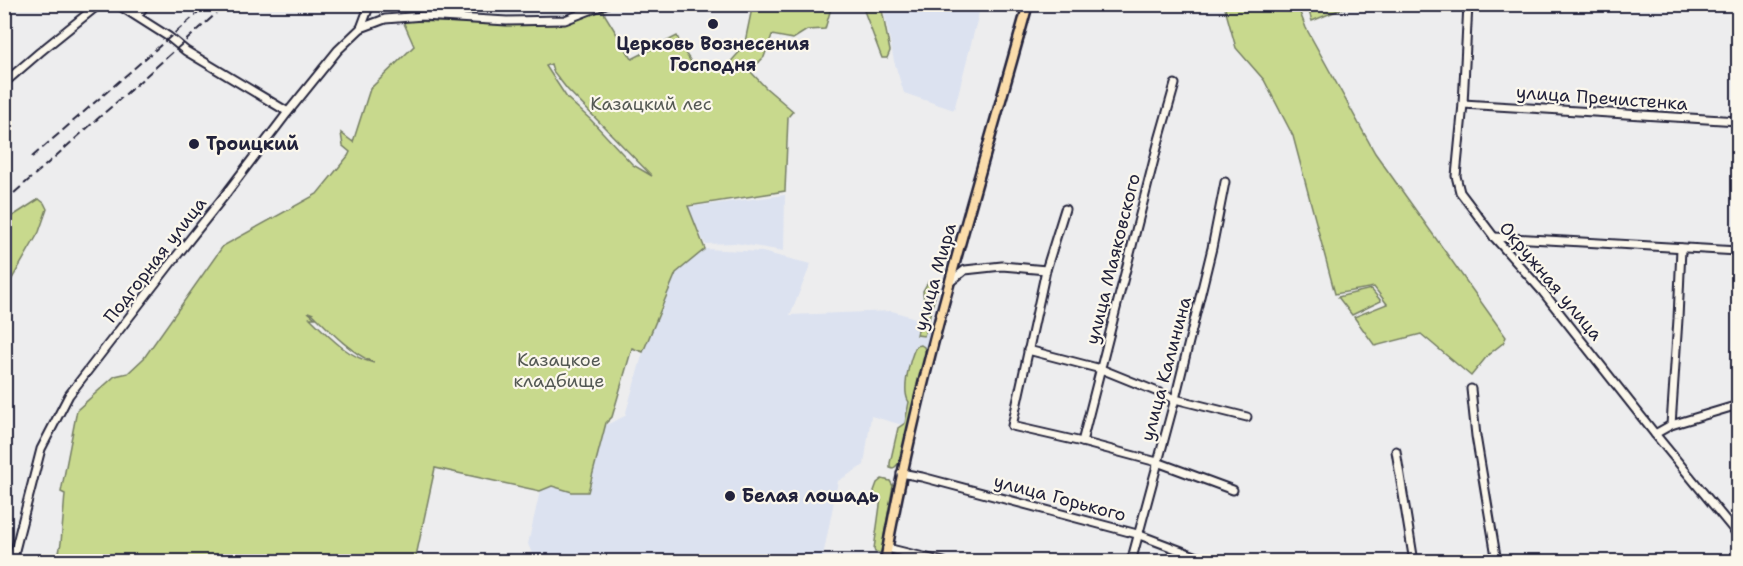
<svg xmlns="http://www.w3.org/2000/svg" width="1743" height="566" font-family="'Shantell Sans',sans-serif">
  <style>
    .built { fill: #dce2f0 }
    .green { fill: #c8d98d; stroke: #757e64; stroke-width: 1.5; fill-rule: evenodd }
    .lines { fill: none; stroke-linecap: round; stroke-linejoin: round }
    .minor-casing { stroke: #22223b; stroke-width: 11 }
    .major-casing { stroke: #22223b; stroke-width: 13 }
    .minor { stroke: #fbf7ec; stroke-width: 7 }
    .major { stroke: #fbddab; stroke-width: 8 }
    .rail { stroke: #22223b; stroke-width: 2; stroke-dasharray: 9 4.5; stroke-linecap: butt }
    .poi-dot { fill: #22223b; stroke: #fbf7ec; stroke-width: 2 }
    .labels { text-anchor: middle; dominant-baseline: central; stroke-width: 4.5; stroke-linejoin: round; paint-order: stroke }
    .poi-label { font-size: 18px; font-weight: bold; fill: #22223b; stroke: #fbf7ec; text-anchor: start }
    .street-label { font-size: 18px; fill: #22223b; stroke: #fbf7ec }
    .park-label { font-size: 18px; fill: #545954; stroke: #fbf7ec }
  </style>
  <rect width="100%" height="100%" fill="#ededee"/>
  <filter id="ink" filterUnits="userSpaceOnUse"><feTurbulence type="fractalNoise" baseFrequency=".0167" numOctaves="2"/><feDisplacementMap in="SourceGraphic" scale="12" xChannelSelector="R" yChannelSelector="G"/><feConvolveMatrix kernelMatrix="1 2 1 2 8 2 1 2 1" color-interpolation-filters="sRGB"/></filter>
  <g filter="url(#ink)">
    <!-- built -->
    <g class="built">
      <path d="M 883,5 L 981,5 L 954,110 L 904,93 L 894,61 Z"/>
      <path d="M 785,195 L 784,251 L 735,243 L 705,244 L 688,207 Z"/>
      <path d="M 705,249 L 762,252 L 811,264 L 790,315 L 892,311 L 932,323 L 906,426 L 871,416 L 864,465 L 838,481 L 822,561 L 581,561 L 534,558 L 528,544 L 540,491 L 551,484 L 602,427 L 625,416 L 643,352 L 676,273 Z"/>
    </g>
    <!-- green -->
    <g class="green">
      <path d="M 768,4 L 832,5 L 825,29 L 807,30 L 793,39 L 772,35 L 764,57 L 750,71 L 766,88 L 793,111 L 788,117 L 785,191 L 688,206 L 705,249 L 676,273 L 643,352 L 632,348 L 612,417 L 606,423 L 588,492 L 572,492 L 552,486 L 540,491 L 435,468 L 415,561 L 57,562 L 61,543 L 65,494 L 61,492 L 77,410 L 115,376 L 128,373 L 144,358 L 223,246 L 317,194 L 348,156 L 350,152 L 343,146 L 341,133 L 353,142 L 370,89 L 414,46 L 403,21 L 524,24 L 566,23 L 604,10 L 605,15 L 632,59 L 677,36 L 683,50 L 694,66 L 725,68 L 744,47 L 752,8 ZM 551,64 L 553,71 L 567,89 L 652,176 L 633,165 L 591,120 L 567,98 L 546,66 ZM 308,312 L 313,314 C 332,333 350,352 374,363 C 348,357 329,337 310,318 L 315,318 Z"/>
      <path d="M 843,5 L 881,5 L 890,51 L 887,58 L 882,58 L 880,53 L 863,8 L 849,8 Z"/>
      <path d="M 1224,5 L 1297,5 L 1306,28 L 1375,153 L 1506,337 L 1503,343 L 1488,355 L 1471,376 L 1421,334 L 1375,346 L 1354,317 L 1387,304 L 1374,287 L 1335,294 L 1293,136 L 1264,80 L 1236,48 Z"/>
      <path d="M 1307,5 L 1351,5 L 1312,21 Z"/>
      <path d="M 39,199 L 44,203 L 47,209 L 39,232 L 5,291 L 5,221 Z"/>
      <path d="M 928,282 L 935,282 L 938,286 L 924,336 L 917,335 L 924,302 L 923,291 Z"/>
      <path d="M 1371,289 L 1381,301 L 1352,315 L 1338,297 Z"/>
      <path d="M 921,345 L 924,347 L 926,354 L 900,462 L 893,469 L 890,468 L 890,463 L 898,428 L 905,423 L 909,402 C 901,391 910,358 916,346 Z"/>
      <path d="M 882,479 L 890,481 L 893,486 L 881,553 L 875,552 L 874,549 L 881,498 L 875,496 L 874,491 L 877,483 Z"/>
    </g>
    <g class="lines">
      <!-- minor casing -->
      <g class="minor-casing">
        <g id="minor">
          <path d="M 117,4 L 169,37 L 186,51 L 288,112"/>
          <path d="M 1468,4 L 1463,104 L 1456,176 L 1460,192 L 1494,237 L 1543,292 L 1655,434 L 1738,535"/>
          <path d="M 137,16 L 146,4"/>
          <path d="M 361,28 L 385,19 L 423,16 L 507,21 L 565,20 L 606,4"/>
          <path d="M 4,83 L 40,52 L 97,6 L 101,4"/>
          <path d="M 1463,104 L 1738,121"/>
          <path d="M 1065,209 L 1046,270 L 1012,426 L 1082,442 L 1157,462 L 1233,490"/>
          <path d="M 1494,237 L 1738,251"/>
          <path d="M 950,282 L 965,270 L 1002,266 L 1046,270"/>
          <path d="M 1028,350 L 1101,369 L 1175,399 L 1247,417"/>
          <path d="M 1471,389 L 1476,436 L 1497,562"/>
          <path d="M 1671,425 L 1678,319 L 1681,248"/>
          <path d="M 1655,434 L 1671,425 L 1738,405"/>
          <path d="M 1082,442 L 1159,140 L 1175,84"/>
          <path d="M 1396,451 L 1414,562"/>
          <path d="M 901,473 L 922,477 L 1137,534 L 1208,561"/>
          <path d="M 887,548 L 944,562"/>
          <path d="M 12,562 L 41,449 L 69,395 L 171,263 L 225,195 L 288,112 L 338,50 L 361,28 L 370,4"/>
          <path d="M 1131,562 L 1175,399 L 1212,248 L 1225,182"/>
        </g>
      </g>
      <!-- major casing -->
      <g class="major-casing">
        <path id="major" d="M 885,562 C 918,373 977,189 1028,4"/>
      </g>
      <!-- minor -->
      <use href="#minor" class="minor"/>
      <!-- major -->
      <use href="#major" class="major"/>
      <!-- rail -->
      <g class="rail">
        <path d="M 32,157 L 208,4"/>
        <path d="M 4,202 L 227,4"/>
      </g>
    </g>
  </g>
  <!-- markers -->
  <g class="poi-dot">
    <circle cx="713" cy="24" r="6"/>
    <circle cx="194" cy="144" r="6"/>
    <circle cx="730" cy="496" r="6"/>
  </g>
  <g class="labels">
    <!-- poi labels -->
    <g class="poi-label">
      <text x="713" y="44" text-anchor="middle">Церковь Вознесения<tspan x="713" dy="21">Господня</tspan></text>
      <text x="206" y="144">Троицкий</text>
      <text x="742" y="496">Белая лошадь</text>
    </g>
    <!-- street labels -->
    <g class="street-label">
      <text transform="translate(1602 98) rotate(4)">улица Пречистенка</text>
      <text transform="translate(1113 259) rotate(-76)">улица Маяковского</text>
      <text transform="translate(155 260) rotate(-52)">Подгорная улица</text>
      <text transform="translate(935 277) rotate(-74)">улица Мира</text>
      <text transform="translate(1551 281) rotate(50)">Окружная улица</text>
      <text transform="translate(1166 369) rotate(-75)">улица Калинина</text>
      <text transform="translate(1060 498) rotate(15)">улица Горького</text>
    </g>
    <!-- park labels -->
    <g class="park-label">
      <text x="651" y="104">Казацкий лес</text>
      <text x="559" y="360">Казацкое<tspan x="559" dy="21">кладбище</tspan></text>
    </g>
  </g>
  <!-- margin -->
  <rect width="1743" height="566" fill="none" stroke="#fbf7ec" stroke-width="24"/>
  <rect x="12" y="12" width="1719" height="542" fill="none" stroke="#22223b" stroke-width="2" filter="url(#ink)"/>
</svg>
